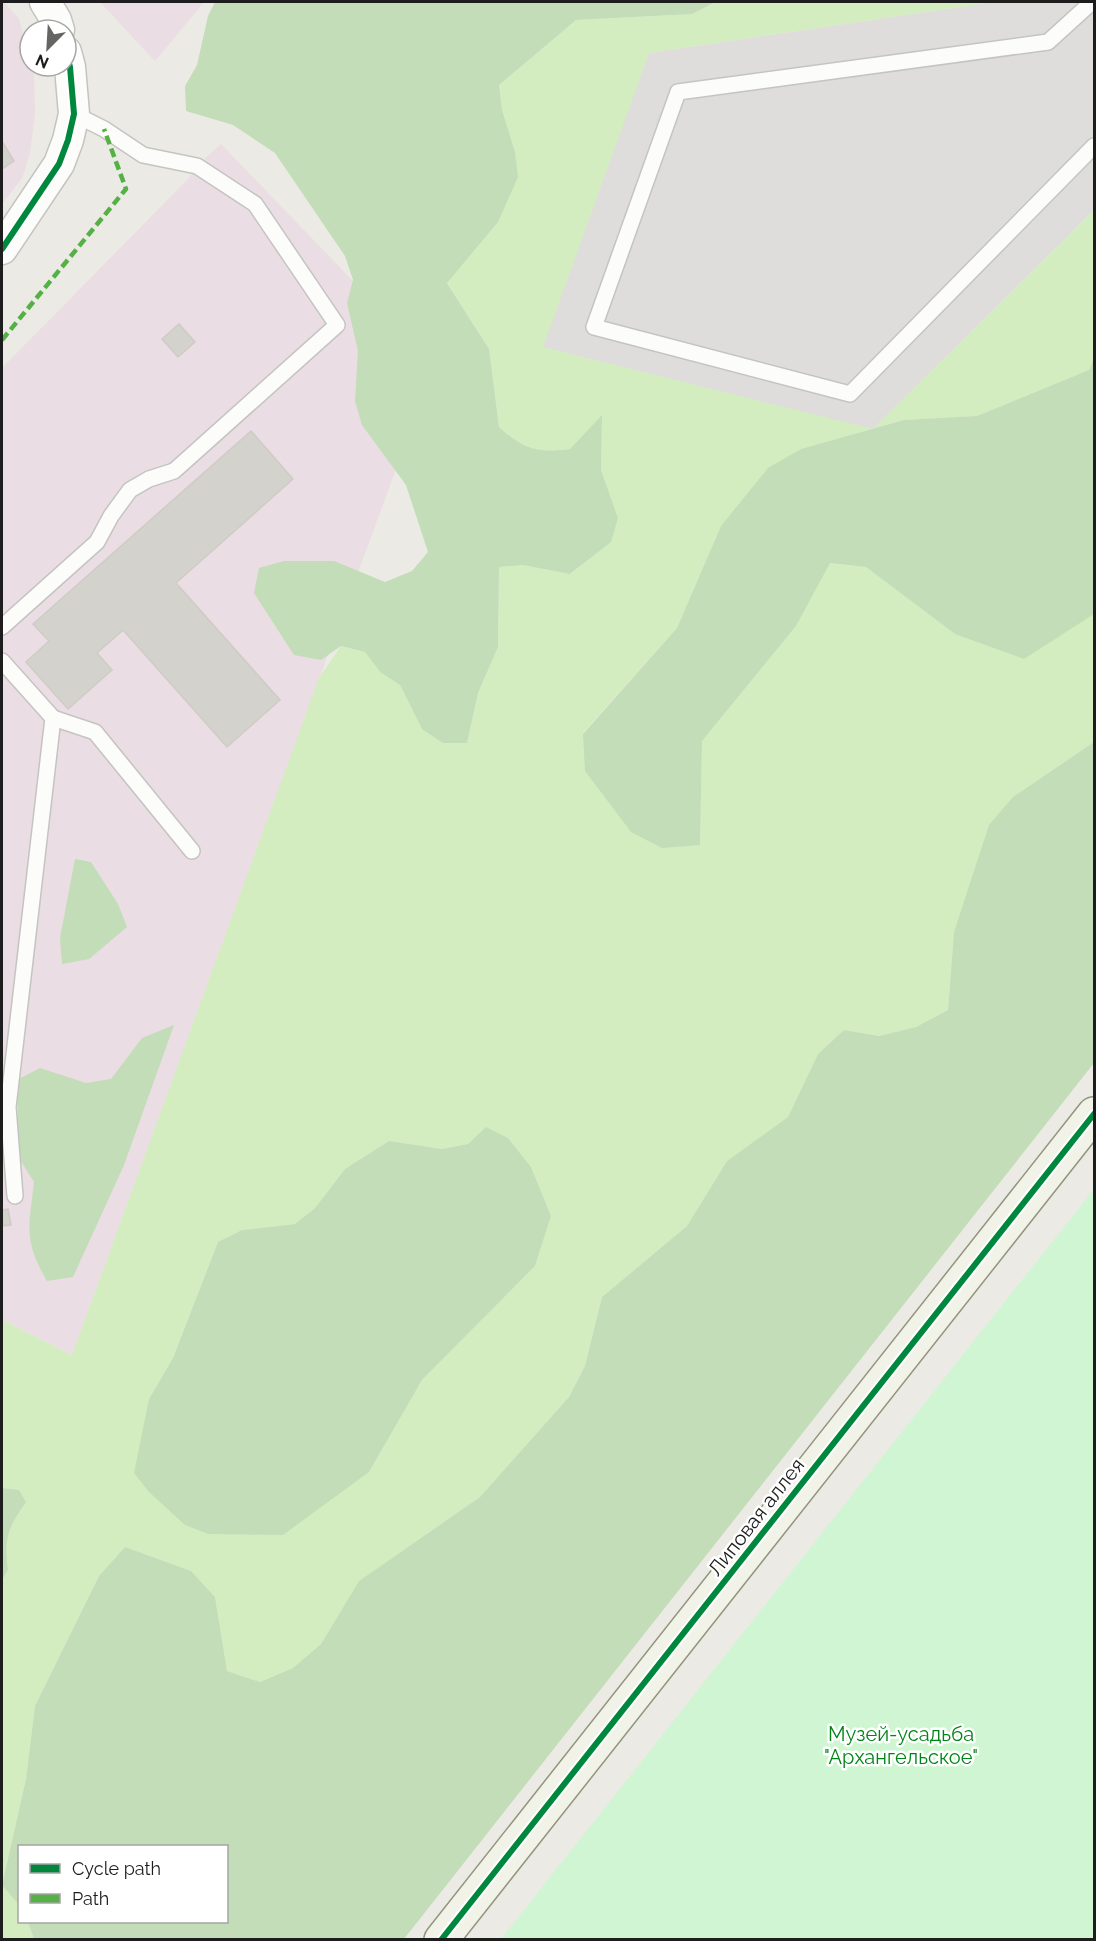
<svg xmlns="http://www.w3.org/2000/svg" width="1096" height="1941" font-family="Raleway,sans-serif">
  <style>
    .industrial { fill: #eadde3 }
    .grass { fill: #d4edc0; fill-rule: evenodd }
    .forest { fill: #c2ddb7 }
    .park { fill: #d0f5d2 }
    .parking { fill: #dedddb }
    .building { fill: #d4d2cd; stroke: #cfcbc5; stroke-width: 1.5 }
    .lines { fill: none; stroke-linecap: round; stroke-linejoin: round }
    .lane-casing { stroke: #c4c4c1; stroke-width: 18 }
    .street-casing { stroke: #c4c4c1; stroke-width: 33 }
    .secondary-casing { stroke: #92957c; stroke-width: 36 }
    .lane { stroke: #fcfcfb; stroke-width: 15 }
    .street { stroke: #fcfcfb; stroke-width: 30 }
    .secondary { stroke: #f2f3e8; stroke-width: 33 }
    .quiet { stroke: #55b145; stroke-width: 4.5; stroke-dasharray: 9 4.5; stroke-linecap: butt }
    .cycleway-casing { stroke: #fff; stroke-width: 10 }
    .cycleway { stroke: #00873e; stroke-width: 6 }
    .labels { text-anchor: middle; dominant-baseline: central; stroke-width: 5; stroke-linejoin: round; paint-order: stroke }
    .street-label { font-size: 20px; fill: #1d1d1d; stroke: #fff }
    .park-label { font-size: 20px; fill: #018417; stroke: #fff }
  </style>
  <rect width="100%" height="100%" fill="#eceae4"/>
  <!-- industrial -->
  <g class="industrial">
    <path d="M 2,2 L 4,2 L 19,19 L 30,58 L 30,66 L 32,66 L 34,73 L 35,113 L 30,153 L 22,178 L 2,204 Z"/>
    <path d="M 100,2 L 204,2 L 155,61 Z"/>
    <path d="M 221,144 L 434,365 L 72,1355 L 2,1320 L 2,368 L 189,178 L 197,166 Z"/>
  </g>
  <!-- grass -->
  <g class="grass">
    <path d="M 717,2 L 994,2 L 649,53 L 873,429 L 1094,210 L 1094,357 L 1089,370 L 977,416 L 904,420 L 801,449 L 721,526 L 677,628 L 583,733 L 700,845 L 702,741 L 796,626 L 829,563 L 866,567 L 955,634 L 1084,619 L 1094,614 L 1094,742 L 1013,797 L 954,932 L 948,1010 L 916,1027 L 879,1036 L 844,1030 L 818,1054 L 788,1117 L 727,1161 L 687,1226 L 602,1297 L 585,1366 L 569,1397 L 480,1497 L 359,1581 L 321,1644 L 293,1668 L 260,1682 L 227,1671 L 215,1597 L 191,1571 L 125,1547 L 99,1576 L 35,1706 L 26,1779 L 2,1884 L 2,1580 L 8,1570 C 4,1538 8,1528 26,1502 L 19,1490 L 2,1488 L 2,1320 L 72,1355 L 319,678 L 341,646 L 365,652 L 380,672 L 400,685 L 422,729 L 467,743 L 478,693 L 498,647 L 499,567 L 523,565 L 571,574 L 610,542 L 618,518 L 601,470 L 602,416 L 570,449 C 535,453 526,450 499,427 L 489,349 L 447,282 L 498,222 L 515,152 L 502,110 L 499,85 L 576,20 L 692,14 ZM 486,1128 L 508,1138 L 531,1167 L 551,1216 L 535,1266 L 422,1380 L 369,1472 L 149,1399 L 173,1358 L 218,1242 L 242,1230 L 295,1224 L 315,1208 L 345,1169 L 389,1141 L 442,1149 L 468,1144 Z"/>
    <path d="M 2,1885 L 19,1905 L 20,1922 L 28,1922 L 34,1939 L 2,1939 Z"/>
  </g>
  <!-- forest -->
  <g class="forest">
    <path d="M 215,2 L 716,2 L 692,14 L 576,20 L 499,85 L 502,110 L 515,152 L 518,177 L 498,222 L 447,283 L 489,349 L 499,427 C 525,450 536,453 570,449 L 602,415 L 601,470 L 618,518 L 611,542 L 570,574 L 523,565 L 499,567 L 498,647 L 478,693 L 467,743 L 443,743 L 422,729 L 400,685 L 380,672 L 365,652 L 341,646 L 321,660 L 294,655 L 254,593 L 259,568 L 284,561 L 334,561 L 385,582 L 412,571 L 428,552 L 406,485 L 362,425 L 355,401 L 358,351 L 347,303 L 353,280 L 345,256 L 275,153 L 233,125 L 186,111 L 185,86 L 197,65 L 208,16 Z"/>
    <path d="M 1094,357 L 1094,614 L 1024,659 L 955,634 L 866,567 L 830,563 L 796,626 L 702,741 L 700,845 L 662,848 L 631,832 L 585,771 L 583,734 L 677,628 L 721,526 L 768,468 L 801,449 L 904,420 L 977,416 L 1089,370 Z"/>
    <path d="M 1094,742 L 1094,1063 L 404,1939 L 34,1939 L 28,1922 L 226,1922 L 226,1846 L 20,1846 L 19,1905 L 2,1885 L 26,1779 L 35,1706 L 99,1576 L 125,1547 L 191,1571 L 215,1597 L 227,1671 L 260,1682 L 293,1668 L 321,1644 L 359,1581 L 480,1497 L 569,1397 L 585,1366 L 602,1297 L 687,1226 L 727,1161 L 788,1117 L 818,1054 L 844,1030 L 879,1036 L 916,1027 L 948,1010 L 954,932 L 989,825 L 1013,797 Z"/>
    <path d="M 75,859 L 91,862 L 118,904 L 127,927 L 89,959 L 62,964 L 60,938 Z"/>
    <path d="M 174,1025 L 124,1165 L 73,1277 L 47,1281 C 23,1240 29,1226 34,1182 L 19,1158 L 17,1080 L 40,1068 L 86,1083 L 111,1079 L 142,1038 Z"/>
    <path d="M 486,1127 L 508,1138 L 531,1167 L 551,1216 L 535,1266 L 422,1380 L 369,1472 L 283,1535 L 208,1534 L 185,1525 L 149,1492 L 134,1473 L 149,1399 L 173,1358 L 218,1242 L 242,1230 L 295,1224 L 315,1208 L 345,1169 L 389,1141 L 442,1149 L 468,1144 Z"/>
    <path d="M 2,1488 L 19,1490 L 26,1502 C 8,1528 4,1538 8,1570 L 2,1580 Z"/>
  </g>
  <!-- park -->
  <path class="park" d="M 1094,1189 L 1094,1939 L 501,1939 Z"/>
  <!-- parking -->
  <path class="parking" d="M 994,2 L 1094,2 L 1094,210 L 873,429 L 543,347 L 649,53 Z"/>
  <!-- building -->
  <g class="building">
    <path d="M 2,141 L 14,161 L 2,169 Z"/>
    <path d="M 179,324 L 195,342 L 178,357 L 162,339 Z"/>
    <path d="M 251,431 L 293,479 L 176,583 L 280,700 L 227,747 L 123,630 L 97,653 L 112,670 L 68,709 L 26,662 L 49,641 L 33,624 Z"/>
    <path d="M 8,1209 L 11,1225 L 2,1226 L 2,1210 Z"/>
  </g>
  <g class="lines">
    <!-- lane casing -->
    <g class="lane-casing">
      <g id="lane">
        <path d="M 1092,2 L 1048,42 L 678,92 L 594,327 L 850,394 L 1094,146"/>
        <path d="M 2,627 L 97,542 L 111,516 L 130,490 L 149,479 L 174,471 L 337,325 L 255,204 L 197,166 L 143,155 L 104,129 L 74,114"/>
        <path d="M 2,661 L 53,718 L 8,1107 L 15,1196"/>
        <path d="M 53,718 L 95,732 L 192,851"/>
      </g>
    </g>
    <!-- street casing -->
    <g class="street-casing">
      <g id="street">
        <path d="M 45,2 L 56,20 L 59,30"/>
        <path d="M 2,249 L 59,164 L 68,140 L 74,114 L 70,67 L 66,52"/>
      </g>
    </g>
    <!-- secondary casing -->
    <g class="secondary-casing">
      <path id="secondary" d="M 441,1940 L 1094,1114"/>
    </g>
    <!-- lane -->
    <use href="#lane" class="lane"/>
    <!-- street -->
    <use href="#street" class="street"/>
    <!-- secondary -->
    <use href="#secondary" class="secondary"/>
    <!-- quiet -->
    <path class="quiet" d="M 2,340 L 126,189 L 104,129"/>
    <!-- cycleway casing -->
    <g class="cycleway-casing">
      <g id="cycleway">
        <path d="M 2,249 L 59,164 L 68,140 L 74,114 L 70,67 L 66,52"/>
        <path d="M 441,1940 L 1094,1114"/>
      </g>
    </g>
    <!-- cycleway -->
    <use href="#cycleway" class="cycleway"/>
  </g>
  <g class="labels">
    <!-- street labels -->
    <g class="street-label">
      <text transform="translate(756 1517) rotate(-52)">Липовая аллея</text>
    </g>
    <!-- park labels -->
    <g class="park-label">
      <text x="901" y="1734">Музей-усадьба<tspan x="901" dy="23">"Архангельское"</tspan></text>
    </g>
  </g>
  <!-- border -->
  <rect width="1096" height="1941" fill="none" stroke="#1d1d1d" stroke-width="6"/>
  <!-- legend -->
  <rect x="18" y="1845" width="210" height="78" fill="#ffffff" stroke="#a5a5a5" stroke-width="1.5"/>
  <rect x="30" y="1864" width="30" height="9" fill="#00873e" stroke="#a5a5a5" stroke-width="1.5"/>
  <text x="72" y="1875" font-size="18" fill="#1d1d1d">Cycle path</text>
  <rect x="30" y="1894" width="30" height="9" fill="#55b145" stroke="#a5a5a5" stroke-width="1.5"/>
  <text x="72" y="1905" font-size="18" fill="#1d1d1d">Path</text>
  <!-- north arrow -->
  <g transform="translate(48 48) rotate(204)"><circle r="28" fill="#ffffff" stroke="#a5a5a5" stroke-width="1.5"/>
  <path d="M0-4.5L10 22L0 15L-10 22Z" fill="#656563"/>
  <text y="-9" font-size="16" font-weight="bold" text-anchor="middle" fill="#1d1d1d">N</text>
  </g>
</svg>
